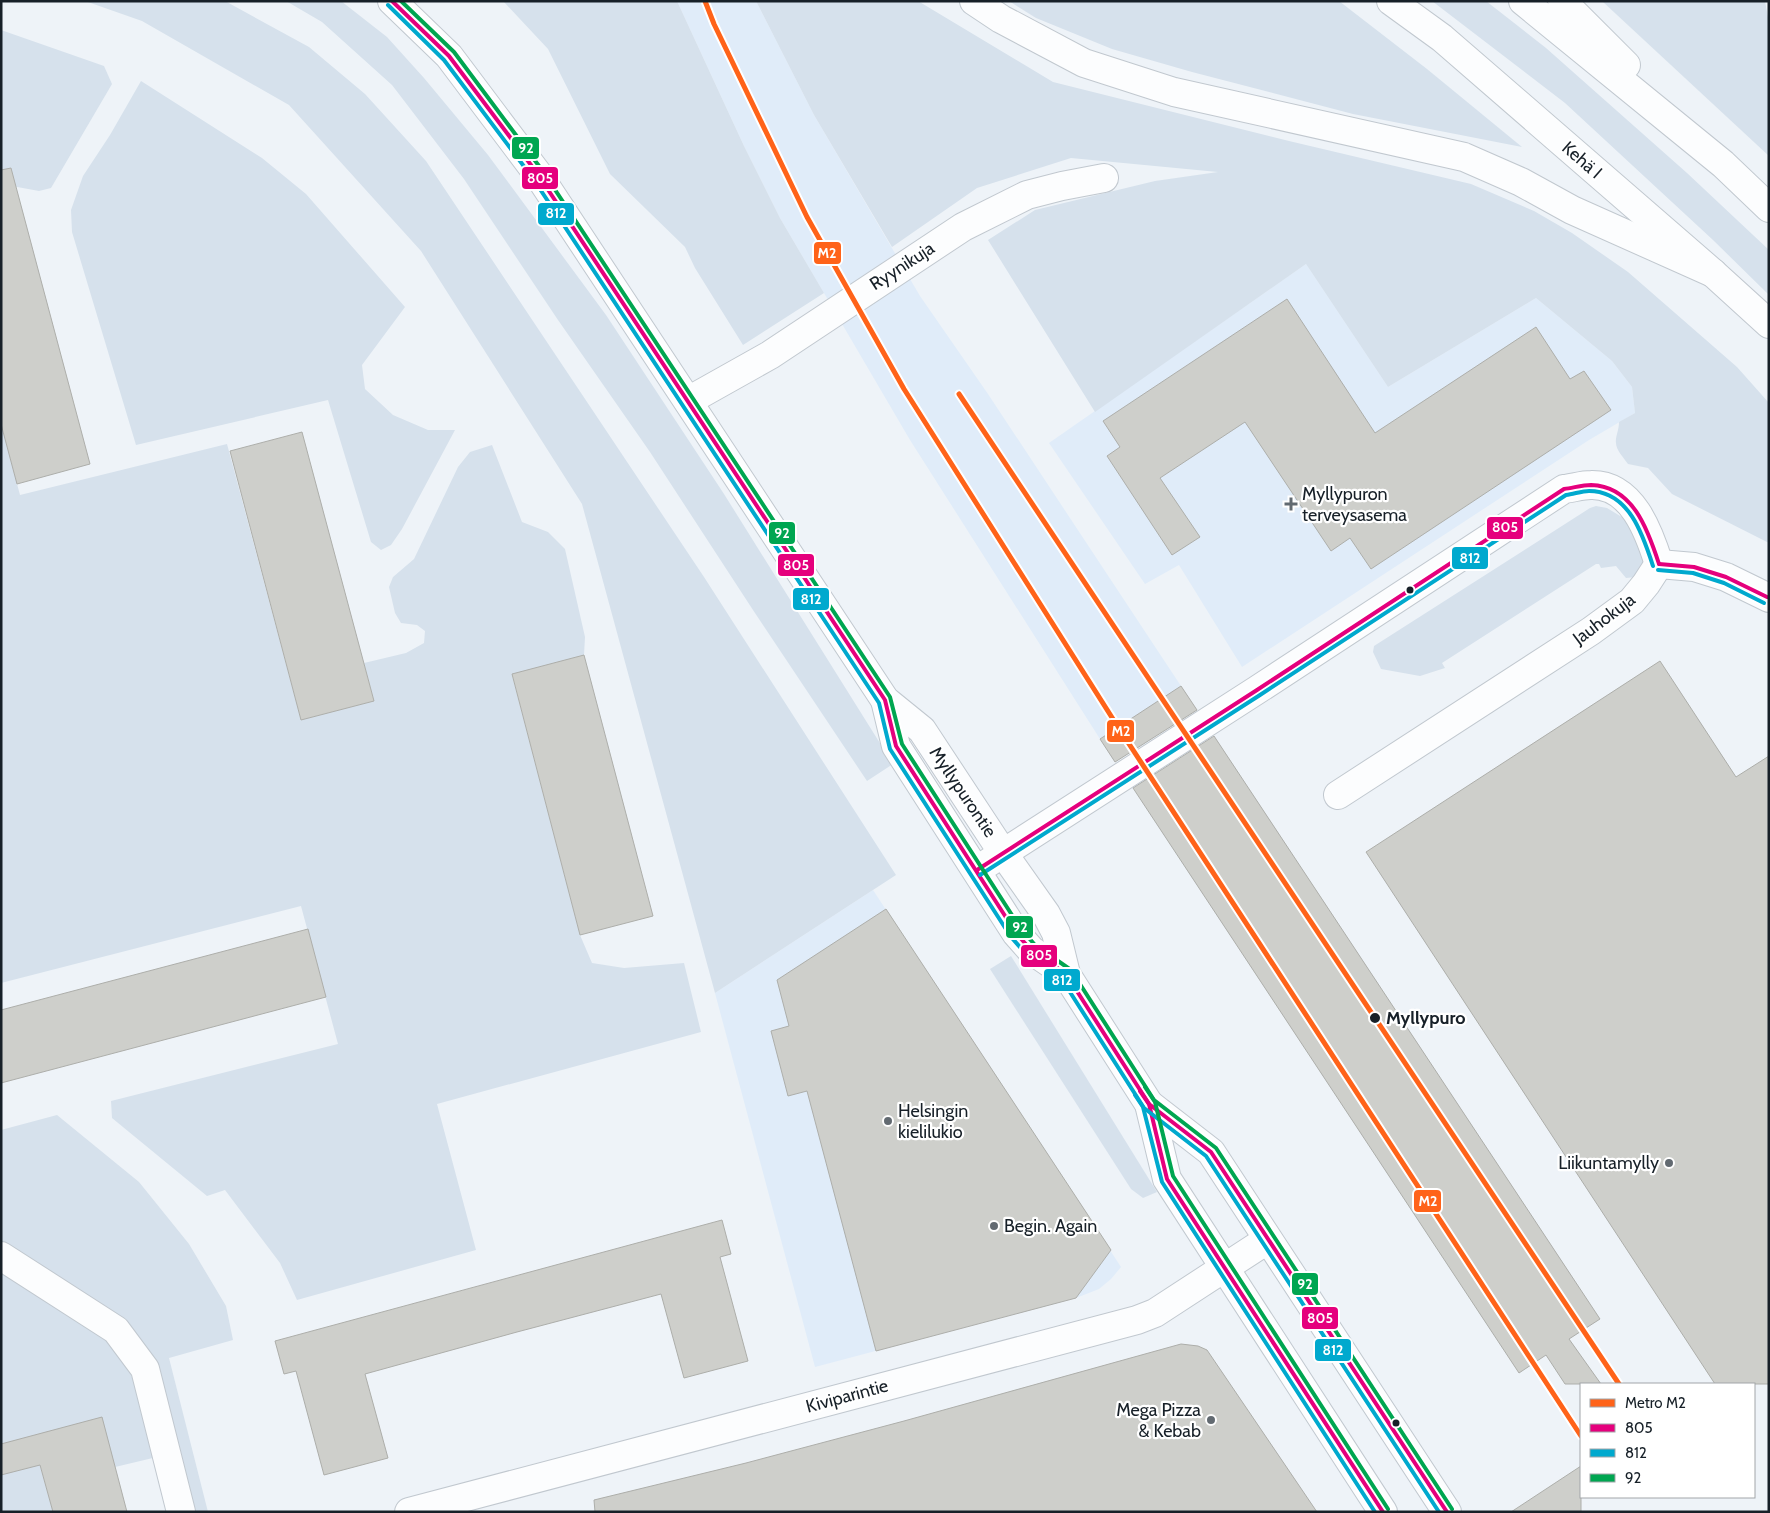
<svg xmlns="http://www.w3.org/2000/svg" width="1770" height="1513" font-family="Cabin,sans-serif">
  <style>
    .built { fill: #e0ecf9 }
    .green { fill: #d6e1ec }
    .building { fill: #cecfcb; stroke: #adaeaa }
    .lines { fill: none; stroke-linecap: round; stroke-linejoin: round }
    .street-casing { stroke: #c1c8cf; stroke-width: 30 }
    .secondary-casing { stroke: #c1c8cf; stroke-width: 30 }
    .highway-casing { stroke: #c1c8cf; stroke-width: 30 }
    .street { stroke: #fcfdfe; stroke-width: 28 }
    .secondary { stroke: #fcfdfe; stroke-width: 28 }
    .highway { stroke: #fcfdfe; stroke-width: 28 }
    .bus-1-casing { stroke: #fff; stroke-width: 8 }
    .bus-2-casing { stroke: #fff; stroke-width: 8 }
    .bus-3-casing { stroke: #fff; stroke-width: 8 }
    .bus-1 { stroke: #e5007d; stroke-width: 4 }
    .bus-2 { stroke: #00a9ce; stroke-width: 4 }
    .bus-3 { stroke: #00a651; stroke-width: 4 }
    .metro-1-casing { stroke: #fff; stroke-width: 9 }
    .metro-1 { stroke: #ff6319; stroke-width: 5 }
    .poi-dot { fill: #626a71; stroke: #fff; stroke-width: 2 }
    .bus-dot { fill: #172028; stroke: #fff; stroke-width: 2 }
    .labels { text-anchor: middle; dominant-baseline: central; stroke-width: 4.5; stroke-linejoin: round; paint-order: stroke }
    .street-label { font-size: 18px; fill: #172028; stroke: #fff }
    .poi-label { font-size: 18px; fill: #172028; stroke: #fff; text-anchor: start }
    .stop-label { font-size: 18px; font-weight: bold; fill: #172028; stroke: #fff; text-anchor: start }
    .line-badge { stroke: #fff; stroke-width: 2 }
    .badge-label { font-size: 14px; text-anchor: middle; font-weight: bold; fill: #fff }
  </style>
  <rect width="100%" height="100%" fill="#eef3f8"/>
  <!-- built -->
  <g class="built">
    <path d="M 677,1 L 756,1 L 814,115 L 920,296 L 988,394 L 1181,686 L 1100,739 L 910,440 L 780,218 L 744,146 Z"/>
    <path d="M 1306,264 L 1388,387 L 1536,298 L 1612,361 L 1632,387 L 1635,413 L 1589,440 L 1242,667 L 1179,565 L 1145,584 L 1049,443 Z"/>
    <path d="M 873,890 L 1121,1267 L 1111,1279 L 1099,1289 L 1076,1298 L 815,1367 L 715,993 Z"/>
  </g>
  <!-- green -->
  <g class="green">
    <path d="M 85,1 L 225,1 L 309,47 L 365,94 L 426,161 L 704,577 L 896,875 L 715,993 L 582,504 L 421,251 L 289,105 L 142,21 Z"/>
    <path d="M 286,1 L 341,1 L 387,37 L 424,78 L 488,155 L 606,315 L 724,494 L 893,764 L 867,781 L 753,610 L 650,452 L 558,320 L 464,179 L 392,85 L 322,22 Z"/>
    <path d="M 503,1 L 677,1 L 744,146 L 780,218 L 824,293 L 743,345 L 695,268 L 685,247 L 610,174 L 548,49 Z"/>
    <path d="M 756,1 L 918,1 L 1053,82 L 1289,141 L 1471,184 L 1534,211 L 1572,233 L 1628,272 L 1737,367 L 1769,403 L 1769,543 L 1672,494 L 1648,468 L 1628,464 C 1624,458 1616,450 1616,443 C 1615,438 1619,430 1619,422 L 1635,413 L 1632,387 L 1612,361 L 1536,298 L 1388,387 L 1306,264 L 1095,412 L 988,240 L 1035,210 L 1155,181 L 1218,172 L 1071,158 L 977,188 L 892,247 L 814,115 Z"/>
    <path d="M 1009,1 L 1339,1 L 1427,69 L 1522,147 L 1353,114 L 1192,72 L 1112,49 L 1036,18 Z"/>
    <path d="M 1432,1 L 1486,1 L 1546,48 L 1687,173 L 1769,250 L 1769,295 L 1713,240 L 1565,103 Z"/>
    <path d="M 1602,1 L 1765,1 L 1769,23 L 1769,156 Z"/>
    <path d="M 1,30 L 104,66 L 112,84 L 51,188 L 39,191 L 1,184 Z"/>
    <path d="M 141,81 L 262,158 L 306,194 L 405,307 L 362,365 L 365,389 L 393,415 L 428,430 L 455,430 L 402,529 L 391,545 L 381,550 L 371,542 L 328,400 L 136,445 L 72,232 L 71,210 L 83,176 L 110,135 Z"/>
    <path d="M 1,424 L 20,495 L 227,444 L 301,720 L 374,701 L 364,663 L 406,653 L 424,643 L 425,631 L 417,625 L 401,623 L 395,613 L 389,587 L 393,577 L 414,559 L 458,467 L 470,452 L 492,445 L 522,522 L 548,532 L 565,549 L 585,637 L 584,655 L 512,675 L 580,935 L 592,963 L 624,968 L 684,963 L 701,1032 L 437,1104 L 476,1250 L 297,1300 L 280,1263 L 225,1190 L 207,1196 L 112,1118 L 111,1101 L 338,1044 L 301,906 L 1,983 Z"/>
    <path d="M 1596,506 L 1607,508 L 1630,522 L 1644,562 L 1636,577 L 1626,578 L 1616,566 L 1601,568 L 1599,564 L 1596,564 L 1442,663 L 1445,668 L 1420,676 L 1381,669 L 1373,652 L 1374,646 L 1590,508 Z"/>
    <path d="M 1011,956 L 1157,1192 L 1143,1198 L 1131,1189 L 990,969 Z"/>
    <path d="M 57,1115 L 139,1182 L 189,1244 L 226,1306 L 233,1340 L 169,1358 L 208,1512 L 193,1512 L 189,1489 L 162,1383 L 149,1350 L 136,1334 L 104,1310 L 1,1244 L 1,1130 Z"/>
    <path d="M 1,1269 L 109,1340 C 138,1375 145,1414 157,1457 L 115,1467 L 1,1444 Z"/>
    <path d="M 36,1452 L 53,1512 L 1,1512 L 1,1475 L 15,1471 Z"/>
  </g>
  <!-- building -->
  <g class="building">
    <path d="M 11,168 L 90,464 L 17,484 L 1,424 L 1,170 Z"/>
    <path d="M 1287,299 L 1375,433 L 1536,327 L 1570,379 L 1584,371 L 1611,410 L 1371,569 L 1350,538 L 1331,551 L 1245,422 L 1160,478 L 1200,537 L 1172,555 L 1107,456 L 1120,447 L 1103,421 Z"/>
    <path d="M 302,432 L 374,701 L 301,720 L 230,451 Z"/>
    <path d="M 584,655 L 653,916 L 580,935 L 512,674 Z"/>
    <path d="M 1660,661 L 1736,777 L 1769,756 L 1769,1384 L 1715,1384 L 1366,852 Z"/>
    <path d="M 1181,686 L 1197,710 L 1115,762 L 1100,739 Z"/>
    <path d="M 1214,736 L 1600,1319 L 1569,1339 L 1601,1384 L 1565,1384 L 1546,1355 L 1519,1373 L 1133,788 Z"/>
    <path d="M 886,909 L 1111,1250 L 1076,1298 L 876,1351 L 807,1091 L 788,1096 L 771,1031 L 789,1026 L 777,980 Z"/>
    <path d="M 308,929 L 326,997 L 1,1083 L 1,1010 Z"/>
    <path d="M 722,1220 L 731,1254 L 720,1257 L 748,1361 L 684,1378 L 661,1294 L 517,1332 L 365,1374 L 388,1458 L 324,1475 L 296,1371 L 284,1374 L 275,1341 Z"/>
    <path d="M 1181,1344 L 1198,1346 L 1207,1350 L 1317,1512 L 595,1512 L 594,1500 L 746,1463 L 904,1421 Z"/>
    <path d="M 102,1417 L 127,1512 L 53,1512 L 40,1465 L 1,1475 L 1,1444 Z"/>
    <path d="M 1581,1466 L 1581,1512 L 1511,1512 Z"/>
  </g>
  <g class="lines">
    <!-- street casing -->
    <g class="street-casing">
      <g id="street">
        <path d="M 688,401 L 770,355 L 963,227 L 1027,195 L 1062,186 L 1104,178"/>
        <path d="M 1659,564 L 1694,567 L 1726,577 L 1769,598"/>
        <path d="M 1338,795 L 1591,631 L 1632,601 L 1646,584 L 1659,564"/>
        <path d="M 977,870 L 1257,690 L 1564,489 C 1573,488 1582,485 1591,485 C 1632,484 1649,532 1659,564"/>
        <path d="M 1,1256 L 116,1330 L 145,1369 L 181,1512"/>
        <path d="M 409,1512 L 1137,1320 L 1155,1313 L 1267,1240"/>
      </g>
    </g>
    <!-- secondary casing -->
    <g class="secondary-casing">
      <g id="secondary">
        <path d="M 392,1 L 449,56 L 537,173 L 885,700 L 922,730 L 1003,853 L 1046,914 L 1056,933 L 1066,974 L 1149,1104 L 1167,1179 L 1383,1512"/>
        <path d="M 885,700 L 896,746 L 1016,933 L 1031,950 L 1066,974"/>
        <path d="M 1149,1104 L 1211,1152 L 1447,1512"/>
      </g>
    </g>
    <!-- highway casing -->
    <g class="highway-casing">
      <g id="highway">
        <path d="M 974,1 L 1001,19 L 1084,63 L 1174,92 L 1464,157 L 1521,182 L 1572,210 L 1713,273"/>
        <path d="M 1391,1 L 1442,38 L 1713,273 L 1769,324"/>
        <path d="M 1523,1 L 1723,164 L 1769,208"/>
        <path d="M 1562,1 L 1626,65"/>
      </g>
    </g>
    <!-- street -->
    <use href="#street" class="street"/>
    <!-- secondary -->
    <use href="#secondary" class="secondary"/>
    <!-- highway -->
    <use href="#highway" class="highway"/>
    <!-- bus-1 casing -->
    <g class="bus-1-casing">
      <g id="bus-1">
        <path d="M 392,1 L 449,56 L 537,173 L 885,700 L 896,746 L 1016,933 L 1031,950 L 1066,974 L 1149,1104 L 1211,1152 L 1447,1512"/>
        <path d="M 1659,564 L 1694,567 L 1726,577 L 1767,597"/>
        <path d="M 977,870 L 1257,690 L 1564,489 C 1573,488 1582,485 1591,485 C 1633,486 1648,530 1659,564"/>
        <path d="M 1140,1091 L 1149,1104 L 1167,1179 L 1383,1512"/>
      </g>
    </g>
    <!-- bus-2 casing -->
    <g class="bus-2-casing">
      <g id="bus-2">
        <path d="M 388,5 L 444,60 L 532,177 L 879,703 L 890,749 L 1011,937 L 1027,955 L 1061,978 L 1144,1108 L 1206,1156 L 1439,1512"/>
        <path d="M 1658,570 L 1693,573 L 1724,583 L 1764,603"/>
        <path d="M 980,875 L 1260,695 L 1566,495 C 1574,494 1582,491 1589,491 C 1629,491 1643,535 1653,566"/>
        <path d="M 1135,1095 L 1143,1107 L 1162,1182 L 1375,1512"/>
      </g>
    </g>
    <!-- bus-3 casing -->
    <g class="bus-3-casing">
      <g id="bus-3">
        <path d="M 401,1 L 454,52 L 542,170 L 890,697 L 902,744 L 1021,929 L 1035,945 L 1071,970 L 1154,1100 L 1216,1148 L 1452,1509"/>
        <path d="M 1145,1087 L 1155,1102 L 1173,1176 L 1388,1509"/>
      </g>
    </g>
    <!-- bus-1 -->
    <use href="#bus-1" class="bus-1"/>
    <!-- bus-2 -->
    <use href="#bus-2" class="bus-2"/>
    <!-- bus-3 -->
    <use href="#bus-3" class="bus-3"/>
    <!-- metro-1 casing -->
    <g class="metro-1-casing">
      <g id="metro-1">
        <path d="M 705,1 L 714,24 L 807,217 L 904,389 L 1118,727 L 1581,1436"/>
        <path d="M 959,394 L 1619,1384"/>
      </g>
    </g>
    <!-- metro-1 -->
    <use href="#metro-1" class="metro-1"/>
  </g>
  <!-- markers -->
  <g class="poi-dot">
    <path d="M1288.5 496.5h5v5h5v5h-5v5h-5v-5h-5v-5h5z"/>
    <circle cx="888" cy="1121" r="5"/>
    <circle cx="1669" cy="1163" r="5"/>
    <circle cx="994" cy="1226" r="5"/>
    <circle cx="1211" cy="1420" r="5"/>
  </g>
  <g class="bus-dot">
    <circle cx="1410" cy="590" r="4.5"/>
    <circle cx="1375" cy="1018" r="6"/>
    <circle cx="1396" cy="1423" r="4.5"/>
  </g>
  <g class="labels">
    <!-- street labels -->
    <g class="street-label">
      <text transform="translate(1582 160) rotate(41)">Kehä I</text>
      <text transform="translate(902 266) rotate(-33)">Ryynikuja</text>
      <text transform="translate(1604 619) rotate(-37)">Jauhokuja</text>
      <text transform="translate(963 792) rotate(56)">Myllypurontie</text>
      <text transform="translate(847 1396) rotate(-15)">Kiviparintie</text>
    </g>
    <!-- poi labels -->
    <g class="poi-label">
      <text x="1302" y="494">Myllypuron<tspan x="1302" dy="21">terveysasema</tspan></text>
      <text x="898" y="1111">Helsingin<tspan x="898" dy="21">kielilukio</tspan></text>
      <text x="1659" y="1163" text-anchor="end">Liikuntamylly</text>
      <text x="1004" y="1226">Begin. Again</text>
      <text x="1201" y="1410" text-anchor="end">Mega Pizza<tspan x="1201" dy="21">&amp; Kebab</tspan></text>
    </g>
    <!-- stop labels -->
    <g class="stop-label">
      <text x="1386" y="1018">Myllypuro</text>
    </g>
  </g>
  <g class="line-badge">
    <rect x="511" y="136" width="29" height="24" rx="5" fill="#00a651"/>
    <rect x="521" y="166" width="38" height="24" rx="5" fill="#e5007d"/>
    <rect x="537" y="202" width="38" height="24" rx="5" fill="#00a9ce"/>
    <rect x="813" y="241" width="29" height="24" rx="5" fill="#ff6319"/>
    <rect x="1486" y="516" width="38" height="24" rx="5" fill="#e5007d"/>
    <rect x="768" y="521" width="28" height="24" rx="5" fill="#00a651"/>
    <rect x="1451" y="546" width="38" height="24" rx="5" fill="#00a9ce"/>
    <rect x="777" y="553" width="38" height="24" rx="5" fill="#e5007d"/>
    <rect x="792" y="587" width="38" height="24" rx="5" fill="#00a9ce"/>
    <rect x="1106" y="719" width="29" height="24" rx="5" fill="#ff6319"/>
    <rect x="1005" y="915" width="29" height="24" rx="5" fill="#00a651"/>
    <rect x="1020" y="944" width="38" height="24" rx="5" fill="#e5007d"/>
    <rect x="1043" y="968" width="38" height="24" rx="5" fill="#00a9ce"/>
    <rect x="1413" y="1189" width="29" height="24" rx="5" fill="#ff6319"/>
    <rect x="1291" y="1272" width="28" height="24" rx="5" fill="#00a651"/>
    <rect x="1301" y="1306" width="38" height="24" rx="5" fill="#e5007d"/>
    <rect x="1314" y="1338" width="38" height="24" rx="5" fill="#00a9ce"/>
  </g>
  <g class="badge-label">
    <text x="526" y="153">92</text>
    <text x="540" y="183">805</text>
    <text x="556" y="218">812</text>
    <text x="827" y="258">M2</text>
    <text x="1505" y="532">805</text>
    <text x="782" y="538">92</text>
    <text x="1470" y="563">812</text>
    <text x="796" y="570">805</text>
    <text x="811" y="604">812</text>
    <text x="1121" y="736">M2</text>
    <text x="1020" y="932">92</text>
    <text x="1039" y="960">805</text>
    <text x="1062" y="985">812</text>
    <text x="1428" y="1206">M2</text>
    <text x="1305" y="1289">92</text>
    <text x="1320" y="1323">805</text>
    <text x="1333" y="1355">812</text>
  </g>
  <!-- border -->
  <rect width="1770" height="1513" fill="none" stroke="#172028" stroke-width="5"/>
  <!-- legend -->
  <rect x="1580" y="1383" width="175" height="115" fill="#ffffff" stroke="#a2a6a9"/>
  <rect x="1590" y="1399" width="25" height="8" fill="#ff6319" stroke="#a2a6a9"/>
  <text x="1625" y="1408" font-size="15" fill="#172028">Metro M2</text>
  <rect x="1590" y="1424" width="25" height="8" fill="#e5007d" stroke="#a2a6a9"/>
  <text x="1625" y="1433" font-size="15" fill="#172028">805</text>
  <rect x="1590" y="1449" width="25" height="8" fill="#00a9ce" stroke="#a2a6a9"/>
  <text x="1625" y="1458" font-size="15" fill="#172028">812</text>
  <rect x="1590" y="1474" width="25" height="8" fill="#00a651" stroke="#a2a6a9"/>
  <text x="1625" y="1483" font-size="15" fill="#172028">92</text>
</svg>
